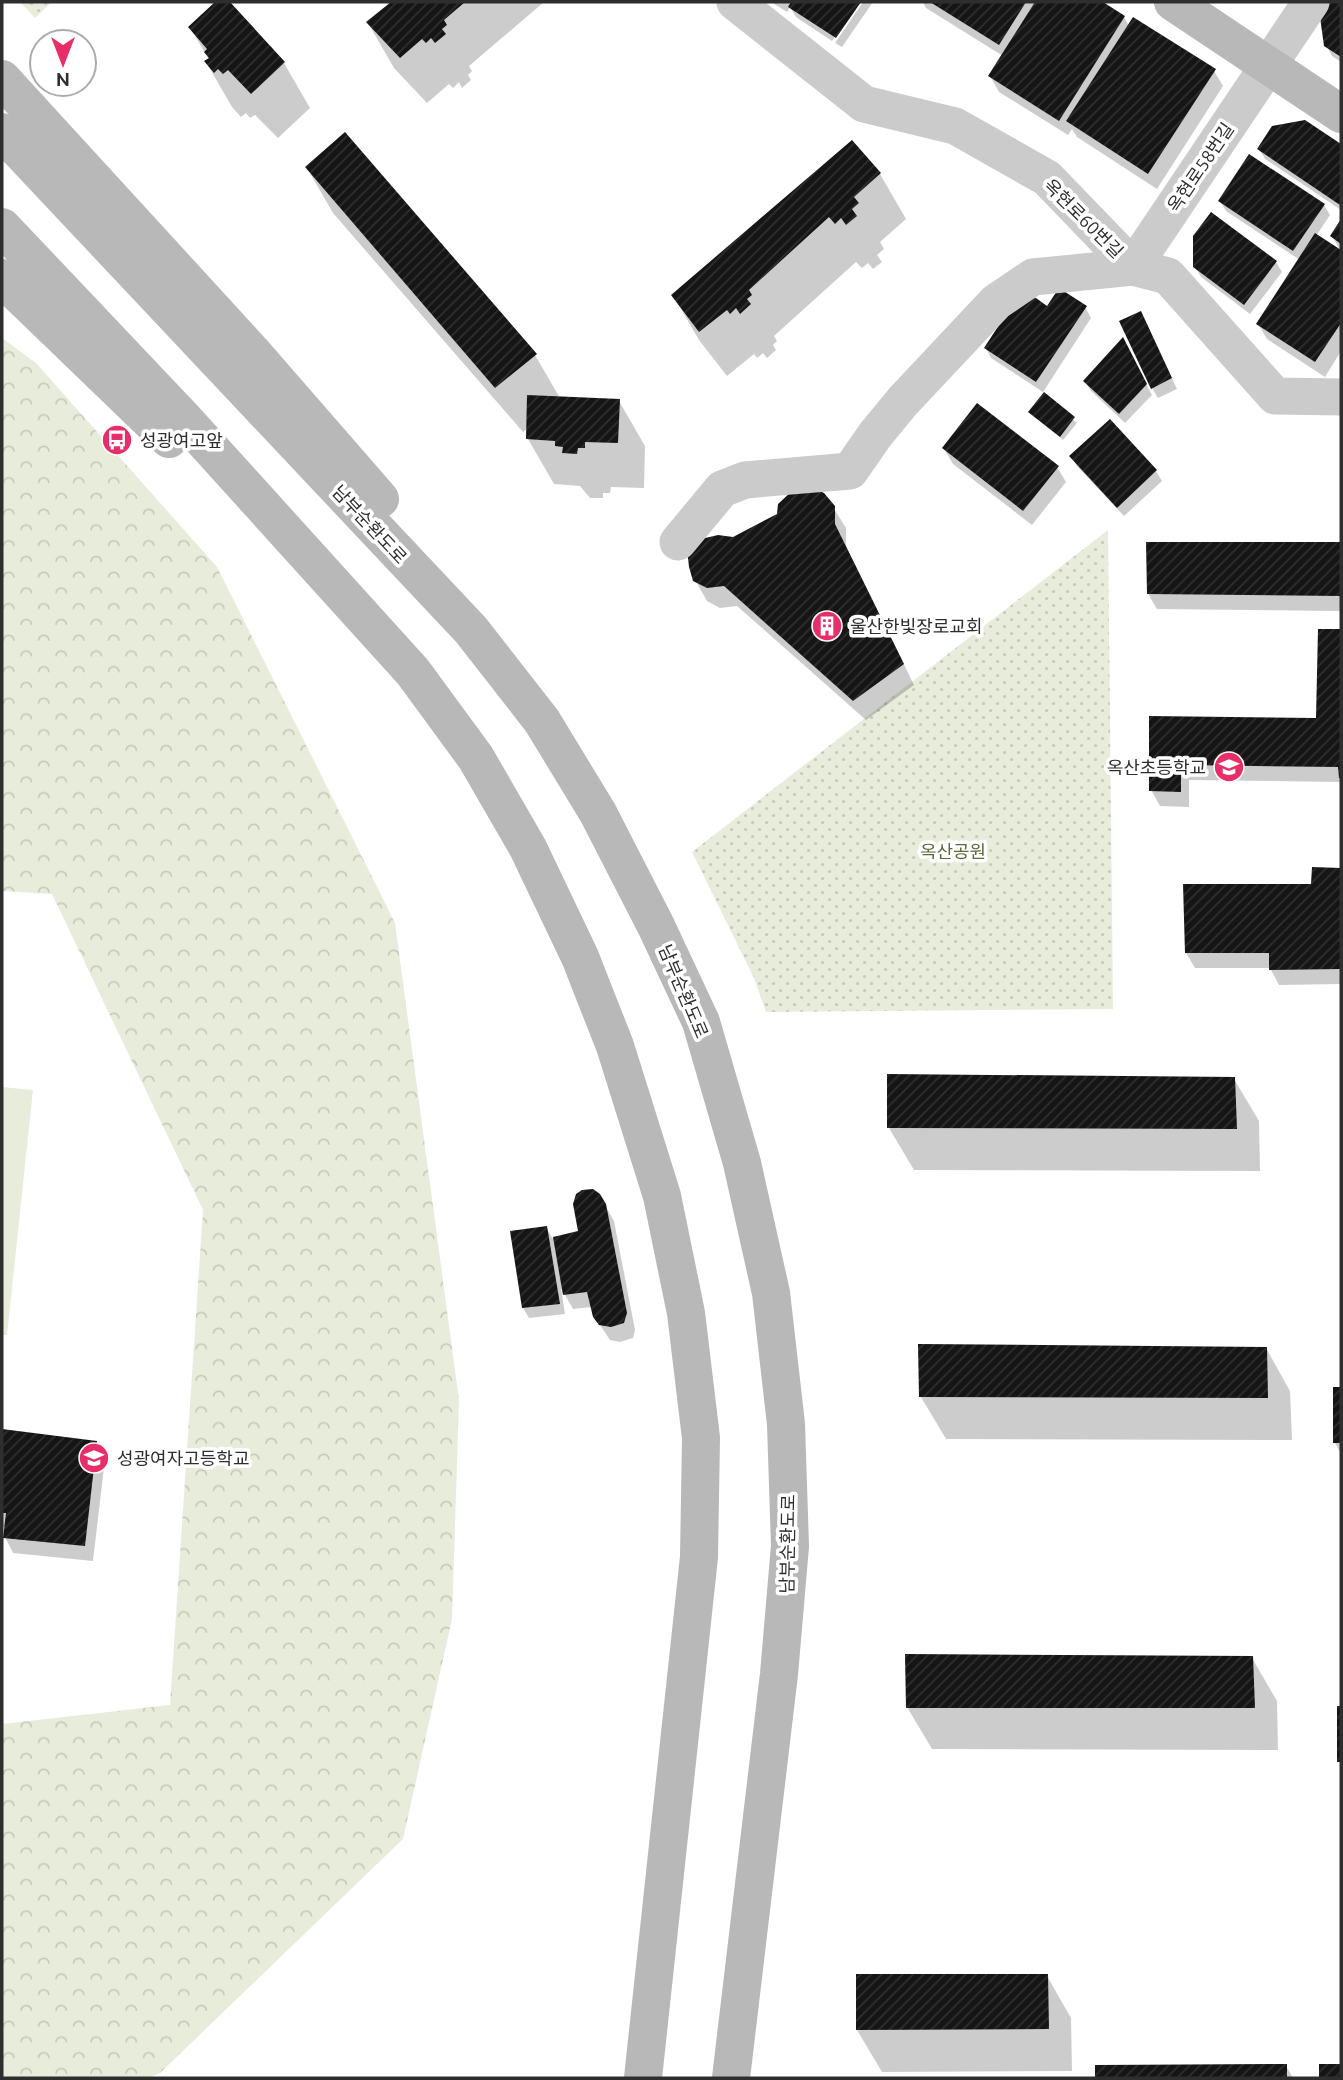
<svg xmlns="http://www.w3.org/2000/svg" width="1343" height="2080" font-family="Ubuntu,'Noto Sans KR',sans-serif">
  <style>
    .grass { fill: #e8ecdb }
    .forest { fill: url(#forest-crowns) }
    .park { fill: url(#park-dots) }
    .shadow { fill: #0003 }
    .building { fill: url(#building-hatch) }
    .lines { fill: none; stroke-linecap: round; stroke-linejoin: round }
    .minor { stroke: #cbcbcb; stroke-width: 37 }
    .secondary { stroke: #b8b8b8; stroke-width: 38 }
    .labels { text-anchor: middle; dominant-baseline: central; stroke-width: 7; stroke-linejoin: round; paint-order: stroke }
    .street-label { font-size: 18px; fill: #2e2e2e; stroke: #fff }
    .poi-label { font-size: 18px; fill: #2e2e2e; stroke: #fff; text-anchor: start }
    .park-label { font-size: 18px; fill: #5d6a3b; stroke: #fff }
  </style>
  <defs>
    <pattern id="forest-crowns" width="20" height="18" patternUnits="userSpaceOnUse" patternTransform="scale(1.75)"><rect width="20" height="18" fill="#e8ecdb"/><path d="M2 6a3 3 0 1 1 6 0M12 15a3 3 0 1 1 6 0" fill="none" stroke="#c7cbbc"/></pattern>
    <pattern id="park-dots" width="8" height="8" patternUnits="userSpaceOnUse" patternTransform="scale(1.75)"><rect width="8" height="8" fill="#e8ecdb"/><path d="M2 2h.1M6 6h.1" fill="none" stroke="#c7cbbc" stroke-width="1.8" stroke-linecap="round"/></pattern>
    <pattern id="building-hatch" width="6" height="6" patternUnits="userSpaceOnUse" patternTransform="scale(1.75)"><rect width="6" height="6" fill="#151515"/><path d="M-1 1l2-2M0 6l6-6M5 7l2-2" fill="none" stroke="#2f2f2f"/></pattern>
  </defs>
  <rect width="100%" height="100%" fill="#fff"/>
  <!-- grass -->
  <path class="grass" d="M 2,1087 L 33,1090 L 7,1335 L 2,1335 Z"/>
  <!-- forest -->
  <path class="forest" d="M 2,338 L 36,363 L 217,567 L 395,923 L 459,1400 L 452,1619 L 403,1839 L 160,2073 L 148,2078 L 2,2078 L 2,1724 L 170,1705 L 203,1210 L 52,894 L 2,891 Z"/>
  <!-- park -->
  <g class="park">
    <path d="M 20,2 L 52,2 L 35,18 Z"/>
    <path d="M 1108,530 L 1113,1009 L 766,1012 L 754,978 L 692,852 Z"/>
  </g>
  <!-- shadow -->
  <g class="shadow">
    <path d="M 218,2 L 228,2 L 284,63 L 310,108 L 278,138 L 255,115 L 250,118 L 246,113 L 241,117 L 232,107 L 206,62 L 209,60 L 190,27 Z"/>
    <path d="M 394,2 L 544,2 L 469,66 L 472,71 L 468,75 L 471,80 L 462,88 L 459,82 L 453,88 L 449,84 L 427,103 L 394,68 L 368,23 Z"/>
    <path d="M 771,2 L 858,2 L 832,41 L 796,17 L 790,7 L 787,12 Z"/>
    <path d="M 863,2 L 873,2 L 842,47 L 835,43 Z"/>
    <path d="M 923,2 L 1100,2 L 1124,17 L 1129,26 L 1214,71 L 1223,86 L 1157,189 L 1077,137 L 1072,129 L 1068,135 L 999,92 L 990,76 L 1003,56 L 926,8 Z"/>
    <path d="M 1331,2 L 1341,2 L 1341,62 L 1332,56 L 1326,45 L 1321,17 Z"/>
    <path d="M 1305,122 L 1341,146 L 1341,210 L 1265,159 L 1259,149 Z"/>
    <path d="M 345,135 L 535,355 L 560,398 L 619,401 L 645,446 L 644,488 L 611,487 L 610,493 L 603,493 L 603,498 L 590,498 L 580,486 L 554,484 L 528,439 L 528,428 L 523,432 L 333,213 L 307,168 Z"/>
    <path d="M 852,142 L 880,174 L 906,219 L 880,242 L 884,249 L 877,255 L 882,262 L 873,269 L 868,263 L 862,268 L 856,262 L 774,336 L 777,341 L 773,345 L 776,350 L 767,358 L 763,353 L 757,358 L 754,354 L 727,376 L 699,340 L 673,295 Z"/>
    <path d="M 1220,201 L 1324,205 L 1330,215 L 1316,236 L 1341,252 L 1332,236 L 1341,222 L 1341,351 L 1325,377 L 1267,339 L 1258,324 L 1300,260 L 1226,211 Z"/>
    <path d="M 1276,262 L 1282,272 L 1250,314 L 1201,277 L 1195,266 Z"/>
    <path d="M 1085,307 L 1091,318 L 1043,392 L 991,358 L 986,348 L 1048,308 Z"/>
    <path d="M 1146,323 L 1177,389 L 1158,398 L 1152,388 Z"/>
    <path d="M 1128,349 L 1152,395 L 1125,423 L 1091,391 L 1085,381 Z"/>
    <path d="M 1044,395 L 1077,423 L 1063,440 L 1030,412 Z"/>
    <path d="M 1110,422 L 1156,471 L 1162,481 L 1124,516 L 1077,466 L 1072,456 Z"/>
    <path d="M 944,449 L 1057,467 L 1066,482 L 1032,525 L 953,464 Z"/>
    <path d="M 833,507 L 846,528 L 846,546 L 914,685 L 866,720 L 737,606 L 720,608 L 707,601 L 695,580 L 733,539 Z"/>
    <path d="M 1148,544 L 1341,544 L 1341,611 L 1157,609 L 1148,594 Z"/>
    <path d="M 1320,630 L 1341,630 L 1341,782 L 1189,780 L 1189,807 L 1160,806 L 1151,790 L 1151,718 L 1318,720 Z"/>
    <path d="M 1313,869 L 1341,869 L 1341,984 L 1279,985 L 1270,968 L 1195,968 L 1186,953 L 1313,886 Z"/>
    <path d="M 1234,1079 L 1259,1121 L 1260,1171 L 914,1170 L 889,1128 Z"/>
    <path d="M 599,1195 L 614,1221 L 635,1330 L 633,1338 L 620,1342 L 610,1340 L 594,1316 L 592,1307 L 573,1309 L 561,1288 L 565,1314 L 529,1318 L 523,1308 L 546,1228 L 553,1239 L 580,1233 Z"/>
    <path d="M 1266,1348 L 1290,1391 L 1292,1440 L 946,1439 L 921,1397 Z"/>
    <path d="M 1335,1389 L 1341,1389 L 1341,1454 L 1335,1443 Z"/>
    <path d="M 2,1431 L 96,1443 L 105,1459 L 93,1561 L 13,1553 L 5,1537 L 6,1527 L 2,1527 Z"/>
    <path d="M 1252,1658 L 1277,1701 L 1278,1750 L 932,1749 L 907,1707 Z"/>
    <path d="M 857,1976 L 1047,1976 L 1071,2018 L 1072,2071 L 882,2072 L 857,2030 Z"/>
    <path d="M 1286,2066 L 1293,2078 L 1096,2078 L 1096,2067 Z"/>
  </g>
  <!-- building -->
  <g class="building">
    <path d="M 215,2 L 230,2 L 285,62 L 251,94 L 228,70 L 223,74 L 218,69 L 214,73 L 204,61 L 209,58 L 204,52 L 207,49 L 188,27 Z"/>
    <path d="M 391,2 L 465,2 L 444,20 L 447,25 L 442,29 L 446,34 L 435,43 L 431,38 L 426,43 L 422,39 L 400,58 L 366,22 Z"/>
    <path d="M 791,2 L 861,2 L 836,38 L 788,7 Z"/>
    <path d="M 930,2 L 1026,2 L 999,45 Z"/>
    <path d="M 1035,2 L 1103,2 L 1125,16 L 1059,121 L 988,76 Z"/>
    <path d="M 1329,2 L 1341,2 L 1341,57 L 1324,46 L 1320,17 Z"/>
    <path d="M 1133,17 L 1216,69 L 1148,174 L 1066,121 Z"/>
    <path d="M 1305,120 L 1341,144 L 1340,205 L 1257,149 L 1272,126 Z"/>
    <path d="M 345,132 L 537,354 L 495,388 L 305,167 Z"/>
    <path d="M 852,140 L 881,173 L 854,197 L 859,203 L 852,209 L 857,216 L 846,225 L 841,218 L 835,224 L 829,217 L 749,290 L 752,295 L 747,299 L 751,304 L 740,314 L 736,308 L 730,314 L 727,310 L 699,332 L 671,295 Z"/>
    <path d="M 1249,154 L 1325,204 L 1293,251 L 1218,201 Z"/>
    <path d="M 1211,212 L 1277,261 L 1244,305 L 1193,267 L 1193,236 Z"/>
    <path d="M 1341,219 L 1341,244 L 1330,236 Z"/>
    <path d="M 1315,233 L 1341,250 L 1341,323 L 1315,362 L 1256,324 Z"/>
    <path d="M 1059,288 L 1087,306 L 1036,382 L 984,348 L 1016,299 L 1036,298 L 1047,306 Z"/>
    <path d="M 1141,311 L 1172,378 L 1151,389 L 1119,321 Z"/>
    <path d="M 1123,337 L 1147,384 L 1119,414 L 1083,381 Z"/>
    <path d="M 1044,392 L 1075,417 L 1060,437 L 1028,412 Z"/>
    <path d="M 527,395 L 620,399 L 618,443 L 585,442 L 585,448 L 578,448 L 577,454 L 562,453 L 563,447 L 555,446 L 555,441 L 526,439 Z"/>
    <path d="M 977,403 L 1059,466 L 1023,511 L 942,448 Z"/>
    <path d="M 1110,419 L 1157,470 L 1117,508 L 1069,456 Z"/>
    <path d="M 811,487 L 824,493 L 835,506 L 835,524 L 904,664 L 853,701 L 724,586 L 707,588 L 693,581 L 689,567 L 687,549 L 701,539 L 718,535 L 733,537 L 777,514 L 778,504 L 792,491 Z"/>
    <path d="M 1146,542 L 1341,542 L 1341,596 L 1147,594 Z"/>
    <path d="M 1318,629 L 1341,629 L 1341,778 L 1339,778 L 1338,767 L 1181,765 L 1181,792 L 1149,791 L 1149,716 L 1316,718 Z"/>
    <path d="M 1312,867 L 1341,868 L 1341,969 L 1269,970 L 1269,953 L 1185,953 L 1183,884 L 1311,884 Z"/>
    <path d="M 887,1074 L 1235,1077 L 1237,1129 L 887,1128 Z"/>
    <path d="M 593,1189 L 600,1194 L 606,1204 L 627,1313 L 624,1323 L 611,1327 L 599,1325 L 593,1317 L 587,1292 L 563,1295 L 553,1237 L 578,1231 L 573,1204 L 576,1194 L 582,1190 Z"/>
    <path d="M 547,1226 L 560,1304 L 522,1308 L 510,1231 Z"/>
    <path d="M 918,1344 L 1267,1347 L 1268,1398 L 919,1397 Z"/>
    <rect x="1333" y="1387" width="8" height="56"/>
    <path d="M 2,1429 L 97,1441 L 85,1546 L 3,1538 L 6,1513 L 2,1513 Z"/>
    <path d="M 905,1654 L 1253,1656 L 1255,1708 L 906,1708 Z"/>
    <rect x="1337" y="1706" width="4" height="56"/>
    <path d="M 856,1974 L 1048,1974 L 1049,2029 L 856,2030 Z"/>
    <path d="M 1287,2064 L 1287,2078 L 1095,2078 L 1095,2065 Z"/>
    <rect x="1319" y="2064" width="22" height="14"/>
  </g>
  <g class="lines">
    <!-- minor -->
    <g class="minor">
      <path d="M 735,2 L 864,104 L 955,126 L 1047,178 L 1133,267 L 1168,276 L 1275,396 L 1341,397"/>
      <path d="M 1133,267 L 1311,2"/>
      <path d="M 678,542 L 722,489 L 745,480 L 850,471 L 875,435 L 903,401 L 996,302 L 1033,277 L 1133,267"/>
    </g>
    <!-- secondary -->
    <g class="secondary">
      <path d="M 1173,2 L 1341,114"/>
      <path d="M 2,79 L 252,352 L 380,499"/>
      <path d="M 2,132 L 471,630 L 542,721 L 598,813 L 656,926 L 701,1022 L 742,1163 L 771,1293 L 786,1424 L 790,1546 L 779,1674 L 731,2078"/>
      <path d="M 2,227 L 184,419 L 413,672 L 476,758 L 528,848 L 580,957 L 615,1046 L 662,1196 L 686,1313 L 701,1438 L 699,1557 L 643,2078"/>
      <path d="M 2,278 L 169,439"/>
    </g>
  </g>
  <!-- icons -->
  <defs>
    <g id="bus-disc" transform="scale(1.575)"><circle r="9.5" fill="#e72e69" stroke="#fff"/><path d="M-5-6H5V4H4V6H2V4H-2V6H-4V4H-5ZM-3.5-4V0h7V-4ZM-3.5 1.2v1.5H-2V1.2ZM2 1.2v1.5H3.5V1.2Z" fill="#fff"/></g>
    <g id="building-disc" transform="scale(1.575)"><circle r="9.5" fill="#e72e69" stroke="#fff"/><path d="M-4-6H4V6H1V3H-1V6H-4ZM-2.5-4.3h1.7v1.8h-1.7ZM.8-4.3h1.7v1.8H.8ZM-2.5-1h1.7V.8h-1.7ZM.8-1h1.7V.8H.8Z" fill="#fff"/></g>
    <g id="school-disc" transform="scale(1.575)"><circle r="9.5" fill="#e72e69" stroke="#fff"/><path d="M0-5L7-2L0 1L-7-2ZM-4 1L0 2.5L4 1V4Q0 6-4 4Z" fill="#fff"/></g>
  </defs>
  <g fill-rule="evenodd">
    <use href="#bus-disc" x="117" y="440"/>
    <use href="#building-disc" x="827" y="626"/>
    <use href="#school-disc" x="1229" y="767"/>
    <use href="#school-disc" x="94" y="1458"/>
  </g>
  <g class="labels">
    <!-- street labels -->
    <g class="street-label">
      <text transform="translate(1200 167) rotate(-56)">옥현로58번길</text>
      <text transform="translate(1084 218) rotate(45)">옥현로60번길</text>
      <text transform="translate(370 524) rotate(47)">남부순환도로</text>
      <text transform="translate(684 991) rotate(67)">남부순환도로</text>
      <text transform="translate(787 1544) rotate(-89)">남부순환도로</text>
    </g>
    <!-- poi labels -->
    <g class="poi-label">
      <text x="140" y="440">성광여고앞</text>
      <text x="850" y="626">울산한빛장로교회</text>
      <text x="1206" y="767" text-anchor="end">옥산초등학교</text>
      <text x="117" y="1458">성광여자고등학교</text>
    </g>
    <!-- park labels -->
    <g class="park-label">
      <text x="953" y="851">옥산공원</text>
    </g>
  </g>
  <!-- border -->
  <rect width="1343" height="2080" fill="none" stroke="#2e2e2e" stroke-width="7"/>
  <!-- north arrow -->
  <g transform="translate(63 63) rotate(180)"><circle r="33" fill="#ffffff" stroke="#ababab" stroke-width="2"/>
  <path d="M0-5L12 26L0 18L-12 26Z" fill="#e72e69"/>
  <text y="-10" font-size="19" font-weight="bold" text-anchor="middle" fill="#2e2e2e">N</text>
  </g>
</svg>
